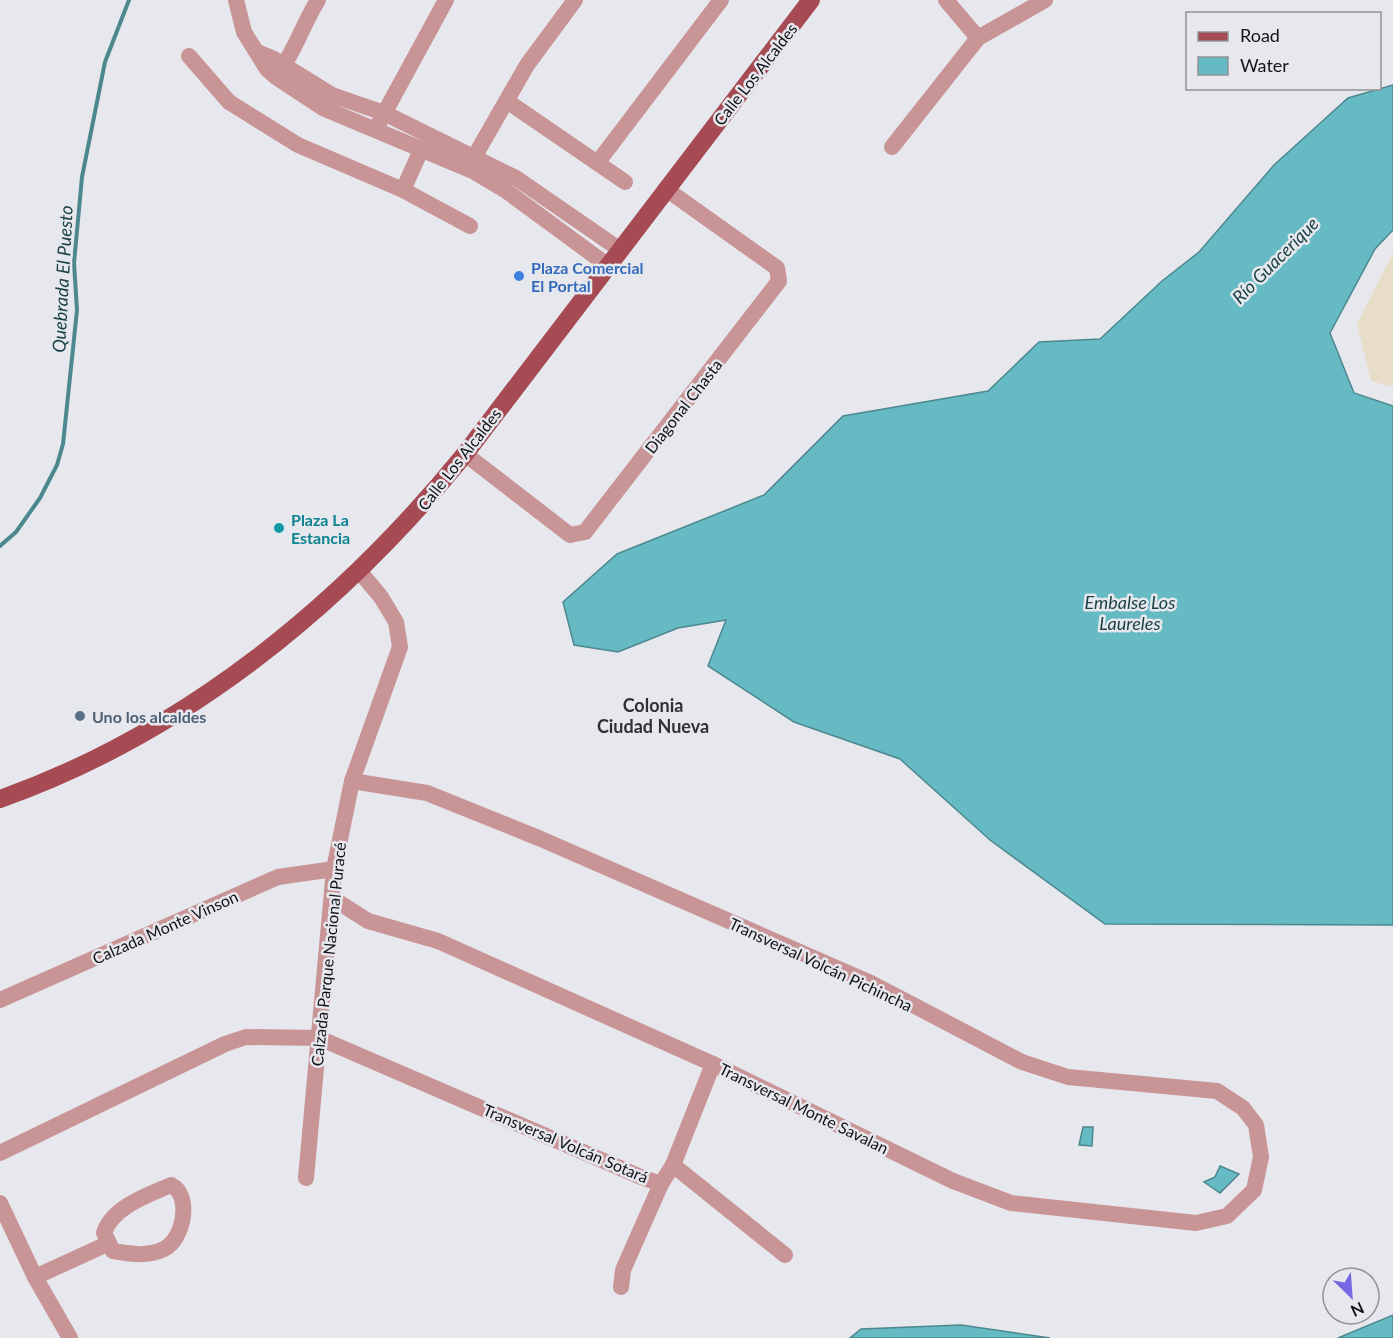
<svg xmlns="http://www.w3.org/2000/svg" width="1393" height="1338" font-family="Lato,sans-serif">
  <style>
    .education { fill: #e7ddc8 }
    .water { fill: #66bac3; stroke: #4d888f; stroke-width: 1.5 }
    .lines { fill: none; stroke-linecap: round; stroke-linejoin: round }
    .stream { stroke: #4d888f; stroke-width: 4 }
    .minor { stroke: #c99496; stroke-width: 16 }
    .major { stroke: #a64a53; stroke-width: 18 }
    .shop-dot { fill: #3f7fe0; stroke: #e6e8ee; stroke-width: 2 }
    .culture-dot { fill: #0f9aa8; stroke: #e6e8ee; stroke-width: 2 }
    .service-dot { fill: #5c6f8a; stroke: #e6e8ee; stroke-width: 2 }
    .labels { text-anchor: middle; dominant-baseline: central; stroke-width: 5; stroke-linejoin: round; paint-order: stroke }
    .street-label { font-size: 16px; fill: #121315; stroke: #e6e8ee }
    .shop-label { font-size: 16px; font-weight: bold; fill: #366cbe; stroke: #e6e8ee; text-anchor: start }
    .culture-label { font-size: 16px; font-weight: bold; fill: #0d838f; stroke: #e6e8ee; text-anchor: start }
    .service-label { font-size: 16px; font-weight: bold; fill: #4e5e75; stroke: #e6e8ee; text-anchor: start }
    .water-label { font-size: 18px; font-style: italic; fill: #1a4247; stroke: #e6e8ee }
    .neighbourhood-label { font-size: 18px; font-weight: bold; fill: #2f3035; stroke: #e6e8ee }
  </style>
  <rect width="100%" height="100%" fill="#e6e8ee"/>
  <!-- education -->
  <path class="education" d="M 1393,253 L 1393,387 L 1371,381 L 1357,324 Z"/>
  <!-- water -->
  <g class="water">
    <path d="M 1393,85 L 1393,230 L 1375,249 L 1330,333 L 1354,393 L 1393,406 L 1393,925 L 1105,924 L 990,840 L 900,759 L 794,722 L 708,666 L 726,620 L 678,628 L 618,652 L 574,645 L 563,602 L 617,554 L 764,495 L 843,416 L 988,391 L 1039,342 L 1100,339 L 1162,281 L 1199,252 L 1274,165 L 1348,98 Z"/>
    <path d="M 1083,1127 L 1093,1127 L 1092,1146 L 1079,1145 Z"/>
    <path d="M 1220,1166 L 1239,1174 L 1220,1193 L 1204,1182 L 1215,1177 Z"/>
    <path d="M 1393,1315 L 1393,1338 L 1338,1338 Z"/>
    <path d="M 961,1325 L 1050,1338 L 850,1338 L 861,1329 Z"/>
  </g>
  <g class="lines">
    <!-- stream -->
    <path class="stream" d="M 0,546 L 16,532 L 40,498 L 57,465 L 63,444 L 77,310 L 74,263 L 82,177 L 105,62 L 129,0"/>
    <!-- minor -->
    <g class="minor">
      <path d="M 236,0 L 244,32 L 267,69 L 276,77 L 323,108 L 473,171 L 505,190 L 607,265"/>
      <path d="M 946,0 L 978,38"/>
      <path d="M 257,52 L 274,59 L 332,95 L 384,113 L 516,178 L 619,249"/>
      <path d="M 189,56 L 229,102 L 298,145 L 403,190 L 470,226"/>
      <path d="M 278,74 C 295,51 303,24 318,0"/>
      <path d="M 507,101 L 625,182"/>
      <path d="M 379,123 L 446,0"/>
      <path d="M 892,147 L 978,38 L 1045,0"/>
      <path d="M 598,162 L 721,0"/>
      <path d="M 469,166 L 527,65 L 575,0"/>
      <path d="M 403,190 L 421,150"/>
      <path d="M 465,454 L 570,535 L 585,532 L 779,281 L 777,268 L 666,189"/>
      <path d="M 332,898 L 368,921 L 438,941 L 713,1064 L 953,1181 L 1011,1203 L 1196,1223 L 1227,1216 L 1254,1190 L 1261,1157 L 1256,1125 L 1243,1108 L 1217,1091 L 1068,1077 L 1022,1062 L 871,983 L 541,839 L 427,793 L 352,781"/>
      <path d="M 0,1000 L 278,877 L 334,869"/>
      <path d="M 0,1153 L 225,1044 L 246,1037 L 319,1038 L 641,1177 L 661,1184 L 673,1165 L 785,1255"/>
      <path d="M 673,1165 L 713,1064"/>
      <path d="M 306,1178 L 334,869 L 352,781 L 400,647 L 396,622 L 381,597 L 360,572"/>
      <path d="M 171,1185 C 192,1195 184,1239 164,1249 C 147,1257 131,1254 113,1251 L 104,1233 C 112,1207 148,1195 171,1185 Z"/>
      <path d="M 0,1203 L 35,1277 L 70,1338"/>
      <path d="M 35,1277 L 107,1244"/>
      <path d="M 621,1287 L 623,1270 L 661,1184"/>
    </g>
    <!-- major -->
    <path class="major" d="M 0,799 C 186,733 342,605 465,454 L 811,0"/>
  </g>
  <!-- markers -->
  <circle class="shop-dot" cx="519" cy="276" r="6"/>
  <circle class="culture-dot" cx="279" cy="528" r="6"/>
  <circle class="service-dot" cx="80" cy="716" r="6"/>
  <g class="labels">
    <!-- street labels -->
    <g class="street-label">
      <text transform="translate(755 74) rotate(-52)">Calle Los Alcaldes</text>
      <text transform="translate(683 406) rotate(-52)">Diagonal Chasta</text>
      <text transform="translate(459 459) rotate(-52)">Calle Los Alcaldes</text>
      <text transform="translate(165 927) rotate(-24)">Calzada Monte Vinson</text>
      <text transform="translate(328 954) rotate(-84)">Calzada Parque Nacional Puracé</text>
      <text transform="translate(821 964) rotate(25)">Transversal Volcán Pichincha</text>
      <text transform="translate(804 1108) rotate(26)">Transversal Monte Savalan</text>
      <text transform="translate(566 1143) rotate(23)">Transversal Volcán Sotará</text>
    </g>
    <!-- shop labels -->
    <g class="shop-label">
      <text x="531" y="267">Plaza Comercial<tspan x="531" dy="18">El Portal</tspan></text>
    </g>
    <!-- culture labels -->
    <g class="culture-label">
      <text x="291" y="519">Plaza La<tspan x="291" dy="18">Estancia</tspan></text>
    </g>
    <!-- service labels -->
    <g class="service-label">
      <text x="92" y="716">Uno los alcaldes</text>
    </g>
    <!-- water labels -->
    <g class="water-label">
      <text transform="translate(1275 260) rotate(-45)">Río Guacerique</text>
      <text transform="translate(62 279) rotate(-87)">Quebrada El Puesto</text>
      <text x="1130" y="602">Embalse Los<tspan x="1130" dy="21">Laureles</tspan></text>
    </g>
    <!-- neighbourhood labels -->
    <g class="neighbourhood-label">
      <text x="653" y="705">Colonia<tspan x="653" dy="21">Ciudad Nueva</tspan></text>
    </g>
  </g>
  <!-- legend -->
  <rect x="1186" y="12" width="195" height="78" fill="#e6e8ee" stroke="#919397" stroke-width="1.5"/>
  <rect x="1198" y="32" width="30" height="9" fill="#a64a53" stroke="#919397" stroke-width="1.5"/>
  <text x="1240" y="42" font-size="18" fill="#121315">Road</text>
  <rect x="1198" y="57" width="30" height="18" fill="#66bac3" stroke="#919397" stroke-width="1.5"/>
  <text x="1240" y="72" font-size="18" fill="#121315">Water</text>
  <!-- north arrow -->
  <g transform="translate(1351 1296) rotate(155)"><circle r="28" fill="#e6e8ee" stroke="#919397" stroke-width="1.5"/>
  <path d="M0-4.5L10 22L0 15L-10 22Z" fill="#7767e2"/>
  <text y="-9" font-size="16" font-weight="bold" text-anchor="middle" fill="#121315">N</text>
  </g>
</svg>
